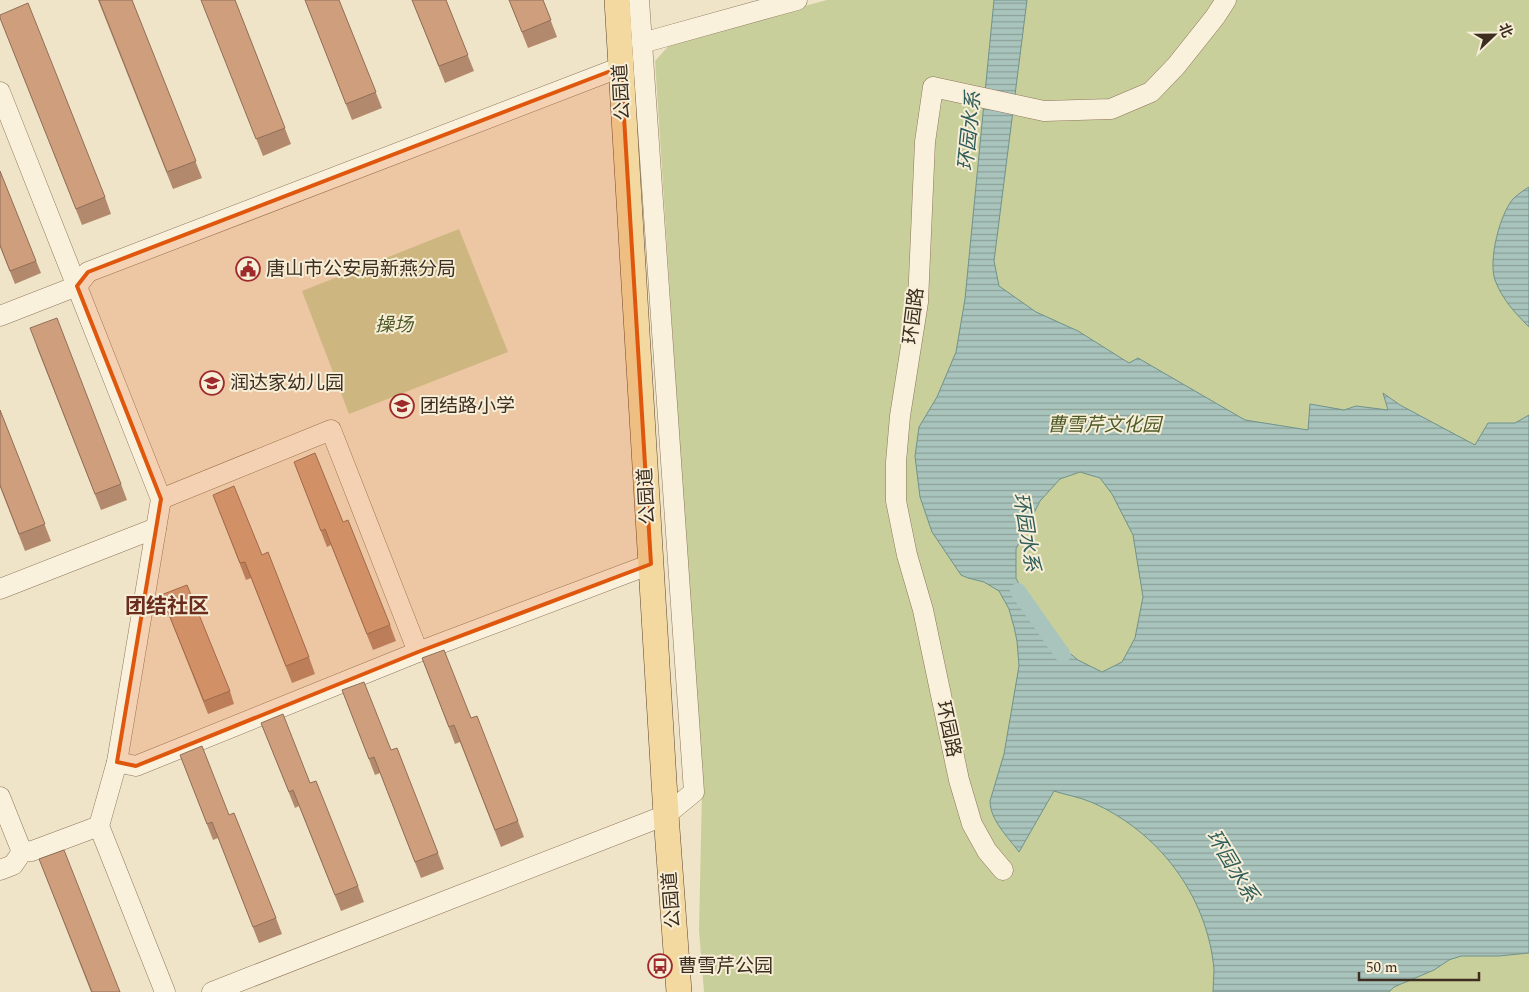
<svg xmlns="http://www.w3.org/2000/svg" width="1529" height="992" font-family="Spectral,'Noto Sans SC',serif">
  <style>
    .park { fill: #c9cf9b }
    .water { fill: url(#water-rules); stroke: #6f938a; fill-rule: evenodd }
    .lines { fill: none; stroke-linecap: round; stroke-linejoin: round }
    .canal { stroke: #a9c4bc; stroke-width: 16 }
    .minor-casing { stroke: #8d765c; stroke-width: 21 }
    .major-casing { stroke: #5b4430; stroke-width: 26 }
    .minor { stroke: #faf1dc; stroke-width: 20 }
    .major { stroke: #f3d9a0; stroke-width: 25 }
    .wall { fill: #b2896c }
    .building { fill: #cf9f7d; stroke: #916f58 }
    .marked { fill: #df570d; fill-opacity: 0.2; stroke: #df570d; stroke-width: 4; stroke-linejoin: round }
    .labels { text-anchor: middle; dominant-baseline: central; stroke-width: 4; stroke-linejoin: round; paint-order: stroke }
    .street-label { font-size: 19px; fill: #3d2e20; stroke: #f7eed8 }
    .poi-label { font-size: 19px; fill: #3d2e20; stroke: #f7eed8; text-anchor: start }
    .park-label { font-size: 19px; font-style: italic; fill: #4d5a26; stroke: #f7eed8 }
    .water-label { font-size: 20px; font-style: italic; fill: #2f5d5a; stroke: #f7eed8 }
    .quarter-label { font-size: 21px; font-weight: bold; fill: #6b2e1e; stroke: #f7eed8 }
  </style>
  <defs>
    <pattern id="water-rules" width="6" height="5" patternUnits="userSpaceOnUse" patternTransform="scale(1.25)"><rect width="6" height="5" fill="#a9c4bc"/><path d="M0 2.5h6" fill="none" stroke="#8ba098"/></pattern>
  </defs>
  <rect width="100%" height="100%" fill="#f0e4c8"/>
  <!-- park -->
  <g class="park">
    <path d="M 827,0 L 1529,0 L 1529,992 L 704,992 L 699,930 L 702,791 L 655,61 L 673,41 Z"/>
    <path d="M 459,229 L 508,352 L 349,414 L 302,291 Z"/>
  </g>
  <!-- water -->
  <g class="water">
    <path d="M 994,0 L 1027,0 L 994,261 L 999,286 L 1036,312 L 1078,331 L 1129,363 L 1138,358 L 1245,420 L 1308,430 L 1310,404 L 1344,410 L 1356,406 L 1388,410 L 1383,393 L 1400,405 L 1475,445 L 1488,423 L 1515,423 L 1529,415 L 1529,953 L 1499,956 L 1461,956 L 1449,960 L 1434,970 L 1394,987 L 1389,992 L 1213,992 C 1213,984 1214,977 1214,969 C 1207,895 1158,831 1091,802 C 1079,797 1066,795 1054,791 L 1019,852 C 1008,837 990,820 990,801 L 1004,754 L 1019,666 L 1017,641 L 1014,627 L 1009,609 L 999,591 L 984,582 L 968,578 L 961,575 L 932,532 L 920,497 L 915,456 L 919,427 L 937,397 L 956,352 L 965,299 ZM 1080,472 L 1100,478 L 1112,494 L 1133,535 L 1143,597 L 1135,638 L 1122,662 L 1102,672 L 1078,660 L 1049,636 L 1032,611 L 1016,578 L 1016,549 L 1040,501 L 1060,479 Z"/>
    <path d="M 1529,187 L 1529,327 C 1515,313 1502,299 1495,280 C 1488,260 1500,214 1513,199 C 1518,194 1524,190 1529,187 Z"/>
  </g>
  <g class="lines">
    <!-- canal -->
    <path class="canal" d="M 1018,591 L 1063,655"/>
    <!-- minor casing -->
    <g class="minor-casing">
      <g id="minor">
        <path d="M 642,43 L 797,0"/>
        <path d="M 0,92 L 161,499 L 117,762 L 99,826 L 165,992"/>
        <path d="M 0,316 L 77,286 L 88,272 L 621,67"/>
        <path d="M 161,499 L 331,430 L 418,652"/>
        <path d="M 0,589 L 156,528"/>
        <path d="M 117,762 L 136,766 L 418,652 L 651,564"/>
        <path d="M 0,797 L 22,852"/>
        <path d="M 0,870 L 13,865 L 22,852 L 32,851 L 99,826"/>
        <path d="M 1003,870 L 987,851 L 972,824 L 959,780 L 923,610 L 907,555 L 896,501 L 896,462 L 900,416 L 918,302 L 925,142 L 933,87 L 1044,111 L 1111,109 L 1151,92 L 1176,66 L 1215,17 L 1226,0"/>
        <path d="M 212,992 L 666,815 L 694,792 L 639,0"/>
      </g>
    </g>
    <!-- major casing -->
    <g class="major-casing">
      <path id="major" d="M 617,0 L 666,815 L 679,992"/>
    </g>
    <!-- minor -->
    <use href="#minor" class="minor"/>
    <!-- major -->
    <use href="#major" class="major"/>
  </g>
  <!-- wall -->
  <g class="wall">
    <path d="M 98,0 L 132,0 L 202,178 L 173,189 Z"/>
    <path d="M 201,0 L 235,0 L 291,144 L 263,156 Z"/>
    <path d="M 305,0 L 339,0 L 382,108 L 352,120 Z"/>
    <path d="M 412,0 L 446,0 L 474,71 L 445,83 Z"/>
    <path d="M 509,0 L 543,0 L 557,37 L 528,48 Z"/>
    <path d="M 0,18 L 105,197 L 111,214 L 82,225 Z"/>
    <path d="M 0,171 L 41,273 L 15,284 L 0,247 Z"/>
    <path d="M 36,345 L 121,484 L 127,500 L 101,510 Z"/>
    <path d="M 0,410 L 51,541 L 25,551 L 0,487 Z"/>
    <path d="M 294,462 L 390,625 L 396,641 L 373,650 L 331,545 L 327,547 Z"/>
    <path d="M 213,495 L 262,555 L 309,657 L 315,674 L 292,683 L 251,578 L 246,580 Z"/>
    <path d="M 161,595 L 230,691 L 234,704 L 208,714 Z"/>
    <path d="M 422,658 L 471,718 L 518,821 L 524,837 L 501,847 L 460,742 L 455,744 Z"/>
    <path d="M 342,690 L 391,750 L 438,853 L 444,869 L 421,878 L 380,773 L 375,775 Z"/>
    <path d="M 261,723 L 310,783 L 358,886 L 364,902 L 341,911 L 299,806 L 295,808 Z"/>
    <path d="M 180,755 L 229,815 L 276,918 L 282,934 L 259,943 L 218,838 L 213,840 Z"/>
    <path d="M 39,859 L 120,992 L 91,992 Z"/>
  </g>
  <!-- building -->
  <g class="building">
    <path d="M 99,0 L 132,0 L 196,161 L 167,172 Z"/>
    <path d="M 201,0 L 235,0 L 285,128 L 256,139 Z"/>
    <path d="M 305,0 L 339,0 L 376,92 L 346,104 Z"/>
    <path d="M 412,0 L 446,0 L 468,55 L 439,66 Z"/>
    <path d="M 509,0 L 543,0 L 551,20 L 522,32 Z"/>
    <path d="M 28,3 L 105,197 L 76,209 L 0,18 L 0,15 Z"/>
    <path d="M 0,171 L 36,261 L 10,271 L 0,245 Z"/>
    <path d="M 57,318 L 121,484 L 95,494 L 30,328 Z"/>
    <path d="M 0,410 L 45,524 L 19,534 L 0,485 Z"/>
    <path d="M 315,453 L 343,522 L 348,520 L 390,625 L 367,634 L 325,529 L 321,531 L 294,462 Z"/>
    <path d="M 234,486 L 262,555 L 268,552 L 309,657 L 286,666 L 245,562 L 240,563 L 213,495 Z"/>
    <path d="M 187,585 L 230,691 L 204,701 L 161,595 Z"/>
    <path d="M 444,650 L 471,718 L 477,716 L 518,821 L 495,830 L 454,725 L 449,727 L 422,658 Z"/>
    <path d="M 364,682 L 391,750 L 397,748 L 438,853 L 415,862 L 374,757 L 369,759 L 342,690 Z"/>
    <path d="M 283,714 L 310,783 L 316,781 L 358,886 L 335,895 L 293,790 L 289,792 L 261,723 Z"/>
    <path d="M 202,746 L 229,815 L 234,813 L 276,918 L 253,927 L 212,822 L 207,824 L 180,755 Z"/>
    <path d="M 64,850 L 120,992 L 92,992 L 39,859 Z"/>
  </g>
  <!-- marked area -->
  <path class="marked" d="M 621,67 L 651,564 L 418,652 L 136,766 L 117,762 L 161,499 L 77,286 L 88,272 Z"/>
  <!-- icons -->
  <defs>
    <g id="civic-ring" transform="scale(1.25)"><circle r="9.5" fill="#f7eed8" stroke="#9e2a2b" stroke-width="1.5"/><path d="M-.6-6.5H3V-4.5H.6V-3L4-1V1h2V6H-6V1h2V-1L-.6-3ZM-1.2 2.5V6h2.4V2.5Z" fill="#9e2a2b"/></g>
    <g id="school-ring" transform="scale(1.25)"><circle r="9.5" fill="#f7eed8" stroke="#9e2a2b" stroke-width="1.5"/><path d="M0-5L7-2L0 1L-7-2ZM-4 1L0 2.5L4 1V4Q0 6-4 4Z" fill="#9e2a2b"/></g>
    <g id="bus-ring" transform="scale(1.25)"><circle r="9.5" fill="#f7eed8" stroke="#9e2a2b" stroke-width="1.5"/><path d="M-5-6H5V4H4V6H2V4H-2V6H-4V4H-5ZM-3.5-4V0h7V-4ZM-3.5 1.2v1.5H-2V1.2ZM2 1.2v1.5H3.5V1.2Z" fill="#9e2a2b"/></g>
  </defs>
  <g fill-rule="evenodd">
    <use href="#civic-ring" x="248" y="269"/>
    <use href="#school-ring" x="212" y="383"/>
    <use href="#school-ring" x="402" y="406"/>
    <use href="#bus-ring" x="660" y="966"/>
  </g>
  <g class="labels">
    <!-- street labels -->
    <g class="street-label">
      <text transform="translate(622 92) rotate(-93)">公园道</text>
      <text transform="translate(914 316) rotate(-83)">环园路</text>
      <text transform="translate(647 496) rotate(-93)">公园道</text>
      <text transform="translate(948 729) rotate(78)">环园路</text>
      <text transform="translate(672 900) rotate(-94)">公园道</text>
    </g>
    <!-- poi labels -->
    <g class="poi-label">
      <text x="266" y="269">唐山市公安局新燕分局</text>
      <text x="230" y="383">润达家幼儿园</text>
      <text x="420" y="406">团结路小学</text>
      <text x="678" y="966">曹雪芹公园</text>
    </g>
    <!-- park labels -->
    <g class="park-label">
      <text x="394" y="325">操场</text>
      <text x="1104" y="425">曹雪芹文化园</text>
    </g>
    <!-- water labels -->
    <g class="water-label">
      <text transform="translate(970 131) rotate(-84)">环园水系</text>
      <text transform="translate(1026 532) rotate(81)">环园水系</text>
      <text transform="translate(1232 866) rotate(59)">环园水系</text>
    </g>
    <!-- quarter labels -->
    <g class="quarter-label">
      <text x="167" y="607">团结社区</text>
    </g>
  </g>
  <!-- north arrow -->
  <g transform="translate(1494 35) rotate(68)" stroke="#f7eed8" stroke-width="4" paint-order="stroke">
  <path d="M0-4L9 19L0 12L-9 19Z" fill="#3d2e20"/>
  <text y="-8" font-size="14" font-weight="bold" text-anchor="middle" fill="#3d2e20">北</text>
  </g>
  <!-- scale -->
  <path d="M1359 972v8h120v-8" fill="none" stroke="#3d2e20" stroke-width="2.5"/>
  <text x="1366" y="972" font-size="15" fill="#3d2e20" stroke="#f7eed8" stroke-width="4" paint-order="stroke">50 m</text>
</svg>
